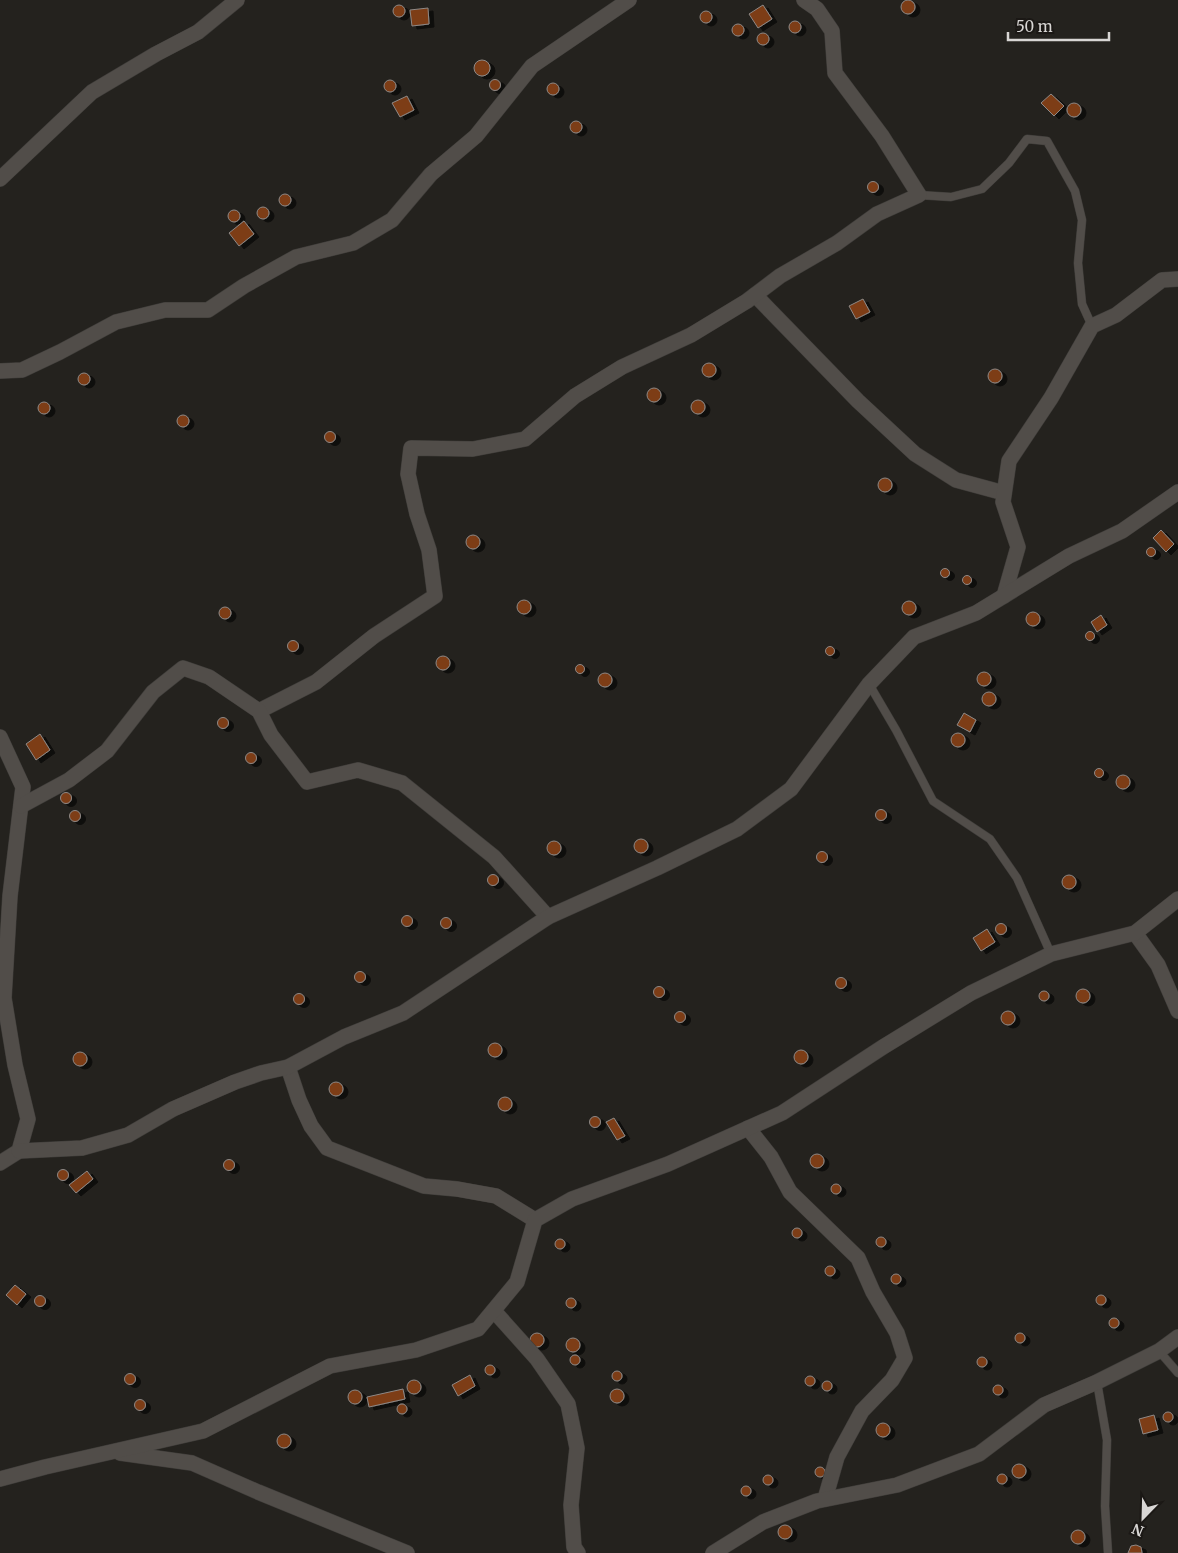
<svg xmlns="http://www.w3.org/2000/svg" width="1178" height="1553" font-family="Merriweather,serif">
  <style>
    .building { fill: #7d3c17; stroke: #8e8986; filter: url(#shadow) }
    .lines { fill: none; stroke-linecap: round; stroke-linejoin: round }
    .service-casing { stroke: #3e3c39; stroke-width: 9 }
    .minor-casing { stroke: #3e3c39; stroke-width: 16 }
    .service { stroke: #514d49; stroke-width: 8 }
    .minor { stroke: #514d49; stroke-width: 15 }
  </style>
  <defs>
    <filter id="shadow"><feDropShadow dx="5" dy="3" stdDeviation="0" flood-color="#0009"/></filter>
  </defs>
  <rect width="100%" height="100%" fill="#24221e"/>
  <!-- building -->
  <g class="building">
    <circle cx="908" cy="7" r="7"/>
    <path d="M 763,5 L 772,19 L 758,28 L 749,14 Z"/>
    <circle cx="399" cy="11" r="6"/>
    <path d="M 428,8 L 429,24 L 412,26 L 410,10 Z"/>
    <circle cx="706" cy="17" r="6"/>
    <circle cx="795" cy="27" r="6"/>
    <circle cx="738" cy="30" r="6"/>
    <circle cx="763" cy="39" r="6"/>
    <circle cx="482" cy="68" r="8"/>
    <circle cx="495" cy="85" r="5.5"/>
    <circle cx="390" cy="86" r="6"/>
    <circle cx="553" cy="89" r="6"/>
    <path d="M 1051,94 L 1064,106 L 1054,116 L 1041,103 Z"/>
    <path d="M 407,96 L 414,110 L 400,117 L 392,103 Z"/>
    <circle cx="1074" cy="110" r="7"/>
    <circle cx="576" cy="127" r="6"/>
    <circle cx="873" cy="187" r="5.5"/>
    <circle cx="285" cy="200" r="6"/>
    <circle cx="263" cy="213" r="6"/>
    <circle cx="234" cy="216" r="6"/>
    <path d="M 244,221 L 254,234 L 239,246 L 229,233 Z"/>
    <path d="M 863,299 L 870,312 L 856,319 L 849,306 Z"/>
    <circle cx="709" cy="370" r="7"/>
    <circle cx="995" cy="376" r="7"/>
    <circle cx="84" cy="379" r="6"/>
    <circle cx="654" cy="395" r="7"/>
    <circle cx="698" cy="407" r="7"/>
    <circle cx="44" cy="408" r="6"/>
    <circle cx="183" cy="421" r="6"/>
    <circle cx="330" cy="437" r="5.5"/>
    <circle cx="885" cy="485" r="7"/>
    <path d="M 1161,530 L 1174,544 L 1166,552 L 1153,538 Z"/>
    <circle cx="473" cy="542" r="7"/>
    <circle cx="1151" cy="552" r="4.5"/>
    <circle cx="945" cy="573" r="4.5"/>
    <circle cx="967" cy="580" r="4.5"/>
    <circle cx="524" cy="607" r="7"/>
    <circle cx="909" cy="608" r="7"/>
    <circle cx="225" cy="613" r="6"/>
    <circle cx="1033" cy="619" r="7"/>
    <path d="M 1101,615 L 1107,625 L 1097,632 L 1091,622 Z"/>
    <circle cx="1090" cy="636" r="4.5"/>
    <circle cx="293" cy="646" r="5.5"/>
    <circle cx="830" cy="651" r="4.5"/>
    <circle cx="443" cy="663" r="7"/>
    <circle cx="580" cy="669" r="4.5"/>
    <circle cx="984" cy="679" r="7"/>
    <circle cx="605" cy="680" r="7"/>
    <circle cx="989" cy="699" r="7"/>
    <path d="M 964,713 L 976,720 L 970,732 L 957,725 Z"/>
    <circle cx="223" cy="723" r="5.5"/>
    <circle cx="958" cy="740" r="7"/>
    <path d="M 40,734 L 50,750 L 36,760 L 26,744 Z"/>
    <circle cx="251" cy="758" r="5.5"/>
    <circle cx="1099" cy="773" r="4.5"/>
    <circle cx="1123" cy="782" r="7"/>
    <circle cx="66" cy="798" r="5.5"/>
    <circle cx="881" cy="815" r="5.5"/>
    <circle cx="75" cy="816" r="5.5"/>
    <circle cx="641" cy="846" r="7"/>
    <circle cx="554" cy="848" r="7"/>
    <circle cx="822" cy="857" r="5.5"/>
    <circle cx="493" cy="880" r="5.5"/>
    <circle cx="1069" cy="882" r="7"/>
    <circle cx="407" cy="921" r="5.5"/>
    <circle cx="446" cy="923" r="5.5"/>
    <circle cx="1001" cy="929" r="5.5"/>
    <path d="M 987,929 L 995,942 L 981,951 L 973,938 Z"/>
    <circle cx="360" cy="977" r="5.5"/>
    <circle cx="841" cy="983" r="5.5"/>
    <circle cx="659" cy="992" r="5.5"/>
    <circle cx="1083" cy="996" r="7"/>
    <circle cx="1044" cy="996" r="5"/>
    <circle cx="299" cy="999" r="5.5"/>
    <circle cx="1008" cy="1018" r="7"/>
    <circle cx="680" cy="1017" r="5.5"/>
    <circle cx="495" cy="1050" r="7"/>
    <circle cx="801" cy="1057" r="7"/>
    <circle cx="80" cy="1059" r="7"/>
    <circle cx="336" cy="1089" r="7"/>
    <circle cx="505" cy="1104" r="7"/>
    <circle cx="595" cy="1122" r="5.5"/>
    <path d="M 614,1118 L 625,1136 L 617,1140 L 606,1122 Z"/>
    <circle cx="817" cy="1161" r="7"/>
    <circle cx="229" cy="1165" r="5.5"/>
    <circle cx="63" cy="1175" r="5.5"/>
    <path d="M 87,1171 L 93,1179 L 76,1193 L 69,1185 Z"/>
    <circle cx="836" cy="1189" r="5"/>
    <circle cx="797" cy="1233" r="5"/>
    <circle cx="881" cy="1242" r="5"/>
    <circle cx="560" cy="1244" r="5"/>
    <circle cx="830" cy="1271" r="5"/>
    <circle cx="896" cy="1279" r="5"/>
    <path d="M 15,1285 L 26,1294 L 17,1305 L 6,1295 Z"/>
    <circle cx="1101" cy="1300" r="5"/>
    <circle cx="40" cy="1301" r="5.5"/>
    <circle cx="571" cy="1303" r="5"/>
    <circle cx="1114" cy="1323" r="5"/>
    <circle cx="1020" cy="1338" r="5"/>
    <circle cx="537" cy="1340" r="7"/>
    <circle cx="573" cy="1345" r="7"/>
    <circle cx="575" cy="1360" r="5"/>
    <circle cx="982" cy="1362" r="5"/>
    <circle cx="490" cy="1370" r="5"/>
    <circle cx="617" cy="1376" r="5"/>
    <circle cx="130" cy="1379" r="5.5"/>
    <path d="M 470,1375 L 475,1386 L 458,1396 L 452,1385 Z"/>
    <circle cx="810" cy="1381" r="5"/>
    <circle cx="414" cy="1387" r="7"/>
    <circle cx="827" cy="1386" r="5"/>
    <circle cx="998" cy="1390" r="5"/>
    <circle cx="617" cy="1396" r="7"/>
    <path d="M 403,1389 L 405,1399 L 369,1407 L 367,1397 Z"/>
    <circle cx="355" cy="1397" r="7"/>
    <circle cx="140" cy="1405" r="5.5"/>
    <circle cx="402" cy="1409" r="5"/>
    <circle cx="1168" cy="1417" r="5"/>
    <path d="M 1154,1415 L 1158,1430 L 1143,1434 L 1139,1419 Z"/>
    <circle cx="883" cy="1430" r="7"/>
    <circle cx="284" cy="1441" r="7"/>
    <circle cx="1019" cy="1471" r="7"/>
    <circle cx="820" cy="1472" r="5"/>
    <circle cx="1002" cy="1479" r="5"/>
    <circle cx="768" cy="1480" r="5"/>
    <circle cx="746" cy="1491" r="5"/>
    <circle cx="785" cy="1532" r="7"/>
    <circle cx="1078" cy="1537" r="7"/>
    <path d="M 1136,1545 L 1141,1547 L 1142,1553 L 1128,1553 L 1131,1546 Z"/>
  </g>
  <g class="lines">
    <!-- service casing -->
    <g class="service-casing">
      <g id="service">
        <path d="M 919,195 L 951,197 L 982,189 L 1009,163 L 1027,139 L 1047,141 L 1075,191 L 1082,220 L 1078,263 L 1082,304 L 1092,326"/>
        <path d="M 869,684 L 896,730 L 933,801 L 990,839 L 1017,878 L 1051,954"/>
        <path d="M 1159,1351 L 1178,1373"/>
        <path d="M 1097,1382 L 1107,1440 L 1105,1506 L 1108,1553"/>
      </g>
    </g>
    <!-- minor casing -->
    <g class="minor-casing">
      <g id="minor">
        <path d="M 0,179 L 92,92 L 156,54 L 198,32 L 237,0"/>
        <path d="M 755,295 L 858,401 L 915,454 L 956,480 L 1004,493"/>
        <path d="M 0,371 L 22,370 L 60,352 L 116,322 L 165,310 L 208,310 L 244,286 L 296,257 L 353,243 L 392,220 L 431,174 L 476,136 L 532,66 L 629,0"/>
        <path d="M 1004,596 L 1018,547 L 1003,502 L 1009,461 L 1051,398 L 1092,326 L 1116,315 L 1162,280 L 1178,279"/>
        <path d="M 259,711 L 316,682 L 374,636 L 435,596 L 429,550 L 417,514 L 408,474 L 411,448 L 473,449 L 525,439 L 575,396 L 622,367 L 691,335 L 747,301 L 780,276 L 837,243 L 877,214 L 919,195 L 882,136 L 835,73 L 832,31 L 817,9 L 804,0"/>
        <path d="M 0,737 L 23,787 L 10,896 L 4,998 L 15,1065 L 28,1119 L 19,1151 L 0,1163"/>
        <path d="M 21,806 L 69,780 L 107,751 L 153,692 L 183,668 L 209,677 L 259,711 L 271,735 L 307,782 L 358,770 L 402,783 L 494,857 L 548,917"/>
        <path d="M 1135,933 L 1158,965 L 1178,1011"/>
        <path d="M 288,1067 L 299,1100 L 311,1126 L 327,1148 L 424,1186 L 457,1189 L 496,1196 L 535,1220"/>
        <path d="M 748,1128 L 771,1157 L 790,1192 L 858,1258 L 873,1292 L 897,1333 L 905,1358 L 892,1380 L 862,1411 L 837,1457 L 825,1499"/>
        <path d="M 19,1151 L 82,1148 L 128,1135 L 173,1109 L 235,1082 L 261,1073 L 288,1067 L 344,1037 L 403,1013 L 548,917 L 657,868 L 737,829 L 791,789 L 869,684 L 914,637 L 976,613 L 1069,556 L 1122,531 L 1178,492"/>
        <path d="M 494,1311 L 537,1359 L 568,1404 L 577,1448 L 571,1505 L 574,1547 L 578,1553"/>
        <path d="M 120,1453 L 192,1463 L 258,1492 L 407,1553"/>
        <path d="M 0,1479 L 45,1467 L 203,1431 L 330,1366 L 416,1350 L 478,1329 L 517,1282 L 535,1220 L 572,1199 L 668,1164 L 782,1113 L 883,1047 L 971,993 L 1051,954 L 1135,933 L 1178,899"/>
        <path d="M 713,1553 L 763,1522 L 817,1501 L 897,1485 L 979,1454 L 1044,1405 L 1097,1382 L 1159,1351 L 1178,1337"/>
      </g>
    </g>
    <!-- service -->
    <use href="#service" class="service"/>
    <!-- minor -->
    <use href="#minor" class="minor"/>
  </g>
  <!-- north arrow -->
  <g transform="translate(1143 1518) rotate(203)" stroke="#1b1815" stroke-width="4" paint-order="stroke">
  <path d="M0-4L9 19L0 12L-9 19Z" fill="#d8d6d4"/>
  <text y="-8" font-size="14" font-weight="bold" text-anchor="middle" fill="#d8d6d4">N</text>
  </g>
  <!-- scale -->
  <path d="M1008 32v8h101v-8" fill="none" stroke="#d8d6d4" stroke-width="2.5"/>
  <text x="1016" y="32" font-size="15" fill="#d8d6d4" stroke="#1b1815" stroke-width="4" paint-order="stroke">50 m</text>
</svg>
